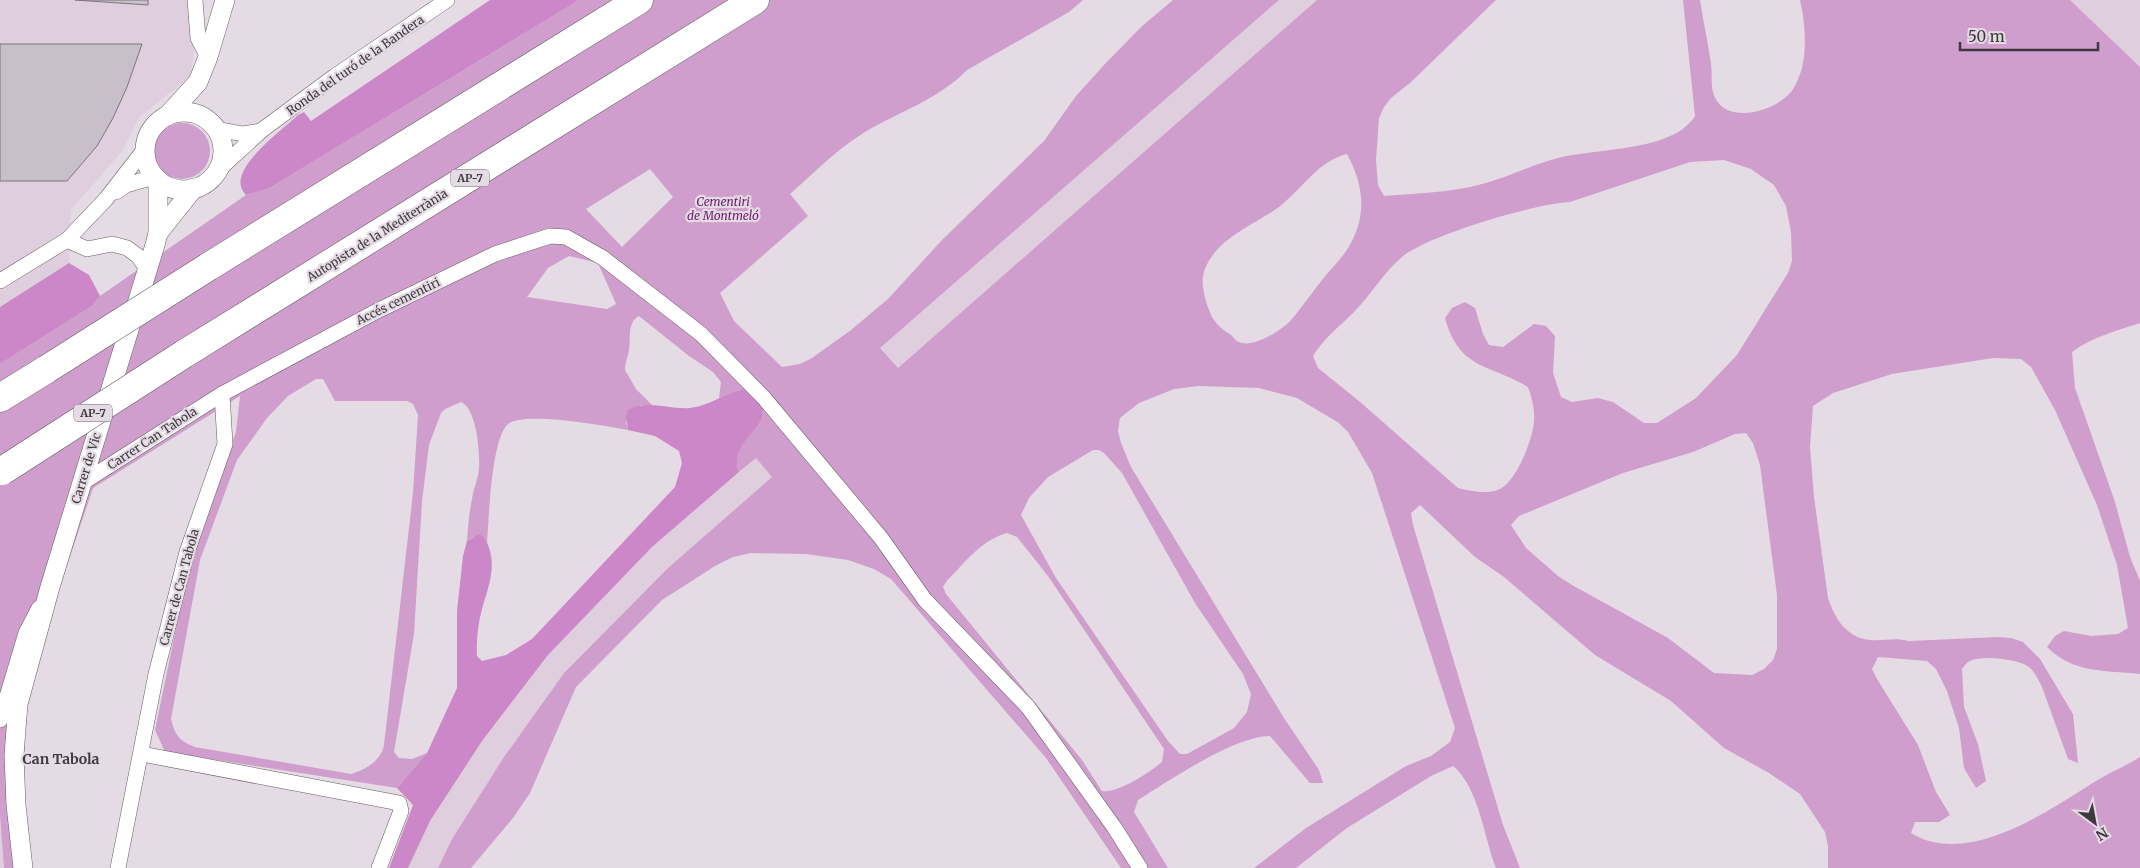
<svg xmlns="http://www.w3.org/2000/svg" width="2140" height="868" font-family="Merriweather,serif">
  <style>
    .built { fill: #dfcfde }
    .green { fill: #cf9ecc; fill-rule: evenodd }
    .forest { fill: #cc87c8 }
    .building { fill: #c9bfc8; stroke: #7d747d }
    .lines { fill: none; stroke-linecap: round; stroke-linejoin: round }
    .minor-casing { stroke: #655c64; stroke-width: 16 }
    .tertiary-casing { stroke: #655c64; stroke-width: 20 }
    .motorway-casing { stroke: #655c64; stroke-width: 29 }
    .minor { stroke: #fff; stroke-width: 15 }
    .tertiary { stroke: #fff; stroke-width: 19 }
    .motorway { stroke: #fff; stroke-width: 28 }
    .motorway-bridge-casing { stroke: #655c64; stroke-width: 29; stroke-linecap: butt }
    .motorway-bridge { stroke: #fff; stroke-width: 28 }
    .labels { text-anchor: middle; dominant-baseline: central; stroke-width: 4.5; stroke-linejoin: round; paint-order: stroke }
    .shield { fill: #e5dbe4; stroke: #6f6a6f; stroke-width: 1 }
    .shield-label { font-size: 11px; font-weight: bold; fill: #3d393d }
    .street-label { font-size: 12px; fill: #3d393d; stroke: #e5dbe4 }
    .park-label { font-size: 12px; font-style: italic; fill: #6c1a6b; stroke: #e5dbe4 }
    .neighbourhood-label { font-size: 14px; font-weight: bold; fill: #3d393d; stroke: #e5dbe4 }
  </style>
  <rect width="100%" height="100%" fill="#e5dbe4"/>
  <!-- built -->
  <g class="built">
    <path d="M 0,0 L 203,0 L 190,77 L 140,116 L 123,150 L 71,210 L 69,263 L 0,307 Z"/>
    <path d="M 1279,0 L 1317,0 L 898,368 L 879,348 Z"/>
    <path d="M 2070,0 L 2140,0 L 2140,67 Z"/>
    <path d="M 756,458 L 772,477 L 668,568 L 564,673 L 504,757 L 452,839 L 438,868 L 408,868 L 430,821 L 482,741 L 548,655 L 652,547 Z"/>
    <path d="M 0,815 L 4,868 L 0,868 Z"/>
  </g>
  <!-- green -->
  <g class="green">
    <path d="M 579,0 L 1083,0 L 1069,12 L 967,70 C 939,99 899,112 865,132 C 837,149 815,172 790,194 L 808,216 L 720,293 L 734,321 L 782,367 L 800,364 L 812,358 L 851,330 L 888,299 L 942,240 L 1044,141 L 1076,96 L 1104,65 L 1141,27 L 1173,0 L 1279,0 L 880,348 L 898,368 L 1317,0 L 1496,0 L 1410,83 L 1391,98 L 1384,107 L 1379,118 L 1376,160 L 1378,185 L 1384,196 C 1417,193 1450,193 1482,184 C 1508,177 1532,165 1558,158 C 1596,148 1673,152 1695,116 L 1683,0 L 1700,0 C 1703,21 1708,42 1711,64 C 1713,77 1709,89 1717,101 C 1732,124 1776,110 1791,92 C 1796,86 1800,75 1802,68 C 1807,46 1805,21 1800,0 L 2070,0 L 2140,67 L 2140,323 C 2116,331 2092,337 2072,352 L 2075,388 L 2115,502 L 2130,557 L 2140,581 L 2140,674 C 2105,670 2074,674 2047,647 L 2055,636 L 2064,631 L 2091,636 L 2118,634 L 2128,628 L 2117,565 L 2097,505 L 2055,410 L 2031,367 L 2021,359 L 1993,358 L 1892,374 L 1833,393 L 1813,406 L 1810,447 L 1814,497 L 1828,598 C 1835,619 1847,638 1870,640 C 1884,641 1895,637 1909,641 L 1998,637 L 2011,638 L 2023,642 L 2040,659 L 2073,714 L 2078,763 L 2068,759 L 2042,687 C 2038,679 2035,672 2029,667 C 2018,659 1983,655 1970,661 C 1967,662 1964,666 1962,669 L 1964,707 L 1978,744 L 1986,781 L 1976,788 L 1964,768 L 1959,728 L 1947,691 L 1936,669 L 1927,661 L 1878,657 L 1872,669 L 1877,679 L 1918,745 L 1936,792 L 1950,815 L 1939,822 L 1915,822 L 1911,833 C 1968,868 2048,811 2096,781 C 2110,772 2126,766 2140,757 L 2140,868 L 1828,868 L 1828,846 L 1825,832 L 1800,794 L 1769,773 L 1724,748 L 1671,701 L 1595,655 L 1504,577 L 1475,557 L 1420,505 L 1411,513 L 1413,525 L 1503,825 L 1520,868 L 1496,868 C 1484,838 1479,787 1453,766 L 1431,776 L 1347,828 L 1296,868 L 1254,868 L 1306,828 L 1406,766 L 1431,756 L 1450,742 L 1455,728 L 1372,473 L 1348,432 L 1339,423 L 1297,398 L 1259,388 L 1199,386 L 1174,389 L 1139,403 L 1120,418 L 1118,431 L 1121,443 L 1131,467 L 1284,718 L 1319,770 L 1323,783 L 1310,783 L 1270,736 C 1235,736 1170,780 1138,800 L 1134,812 L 1168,868 L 1121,868 L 1046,758 L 891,579 L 874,569 L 848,560 L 806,554 L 751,553 L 733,557 L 715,566 L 662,600 L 576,687 L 530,793 L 513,818 L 471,868 L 438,868 L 452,839 L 504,757 L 564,673 L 668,568 L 772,477 L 756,458 L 739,472 C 730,450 752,436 762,418 L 764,412 L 762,405 L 738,390 L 719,398 L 721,382 L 713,372 L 689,356 L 639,316 C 627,322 631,338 629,350 C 628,357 625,363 625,370 L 636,389 L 653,406 L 641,405 L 626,422 L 628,430 C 606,426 524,411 508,424 C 491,439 489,518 487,543 L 484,537 L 473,537 L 467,541 C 468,527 469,513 472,499 C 473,489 478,480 479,469 C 480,453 477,409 461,402 L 445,409 L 441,413 L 429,445 L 422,501 L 414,634 L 394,752 L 399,758 L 412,759 L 427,753 L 397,788 L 165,752 L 155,730 L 191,556 L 236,432 L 240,396 L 93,488 L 50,616 L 25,709 L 24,804 L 31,868 L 4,868 L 0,815 L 0,364 L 92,306 L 100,296 L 246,195 L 268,189 ZM 1347,154 C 1369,194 1366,231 1335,265 C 1319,282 1307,301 1292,319 C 1284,329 1253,349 1239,342 C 1236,341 1233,337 1231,335 C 1223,330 1217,325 1212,317 C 1206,304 1199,283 1205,269 C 1217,238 1254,225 1279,207 C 1302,189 1318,161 1347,154 ZM 1724,160 L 1751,169 L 1774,185 L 1786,206 L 1791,232 L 1792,261 L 1788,273 L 1737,355 L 1696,398 L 1657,423 L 1644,423 L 1613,402 L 1598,398 L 1572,402 L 1561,397 L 1553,373 L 1555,336 L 1546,326 L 1534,324 L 1503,347 L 1489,345 L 1483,334 L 1475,308 L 1465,302 L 1452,308 L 1445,318 C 1459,370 1490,364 1528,387 C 1532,398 1535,409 1534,421 C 1533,439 1517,480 1500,489 C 1487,495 1471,491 1458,488 L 1359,401 L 1318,368 L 1313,356 C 1323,339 1340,326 1354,312 C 1371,295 1384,272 1402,257 C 1426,236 1537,203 1570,202 L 1690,162 ZM 650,169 L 673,197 L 622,247 L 586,209 ZM 569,256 L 598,263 L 616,304 L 607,309 L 527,297 L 548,268 ZM 316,379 L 323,379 L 335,401 L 407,401 L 413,404 L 418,415 L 413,493 L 384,745 C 381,761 365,770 351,774 L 195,747 C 179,741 175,735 171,719 L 200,560 L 237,460 L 267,418 L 288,396 ZM 1746,433 L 1753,443 L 1760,465 L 1777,595 L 1777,649 L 1773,660 L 1764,669 L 1752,675 L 1714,673 L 1668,638 L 1572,585 L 1558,576 L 1526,548 L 1511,525 L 1519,516 L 1623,473 L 1693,452 L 1735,434 ZM 1093,450 L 1099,450 L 1104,453 L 1122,473 L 1195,603 L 1243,674 L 1251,694 L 1247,712 L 1234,728 L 1187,754 L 1180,754 L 1168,741 L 1056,578 L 1021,515 L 1029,498 L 1048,477 ZM 1007,533 L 1017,537 L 1048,576 L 1164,749 L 1162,762 C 1150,772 1117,794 1102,791 L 1082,760 L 946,594 L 943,587 C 947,579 953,575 959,568 C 973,553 986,539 1007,533 Z"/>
    <circle cx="182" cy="151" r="28"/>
  </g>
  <!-- forest -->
  <g class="forest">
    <path d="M 490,0 L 579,0 L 268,189 L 246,195 C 222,172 283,130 298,115 L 304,112 L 311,121 Z"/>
    <path d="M 69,263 L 89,275 L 100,296 L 92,306 L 0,364 L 0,307 Z"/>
    <path d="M 745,389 C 750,394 759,400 762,406 C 772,425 727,443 739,472 L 652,547 L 548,655 L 482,741 L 430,821 L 408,868 L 389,868 L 413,805 L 397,788 L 427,753 L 457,688 L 457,611 L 463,556 L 467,541 L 479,534 L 484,537 C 499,562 489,584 482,609 C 478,624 476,641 477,656 L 482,661 L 506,655 L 532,639 L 675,487 L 682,463 L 679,451 L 655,436 L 628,430 L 626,416 L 628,410 C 646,399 670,410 690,408 C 710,406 725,392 745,389 Z"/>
  </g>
  <!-- building -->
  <g class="building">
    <path d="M 75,0 L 148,0 L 148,5 Z"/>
    <path d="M 0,44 L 142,44 L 127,87 L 113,118 L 97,146 L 67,181 L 0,181 Z"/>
  </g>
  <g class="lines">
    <!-- minor casing -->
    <g class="minor-casing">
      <g id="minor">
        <path d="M 195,0 L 198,38 L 208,57"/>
        <path d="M 216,129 L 243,134 L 261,131"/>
        <path d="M 216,172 L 262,130 L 335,76 L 447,0"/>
        <path d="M 116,192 L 126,185 L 154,177"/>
        <path d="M 67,240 L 87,249 L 112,244 L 127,248 L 138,256 L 147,269"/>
        <path d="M 0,281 L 67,240 L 106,199 L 144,150"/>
        <path d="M 82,483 L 222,394 L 377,311 L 495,254 L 550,236 L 566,237 L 603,258 L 701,334 L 764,398 L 881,538 L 925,600 L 1028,707 L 1114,827 L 1140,868"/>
        <path d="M 0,720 L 26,633 L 39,608"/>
        <path d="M 142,754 L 399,803 L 401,811 L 379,868"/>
        <path d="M 118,868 L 156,674 L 187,552 L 225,444 L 222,394"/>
      </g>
    </g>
    <!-- tertiary casing -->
    <g class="tertiary-casing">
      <g id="tertiary">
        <circle cx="184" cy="151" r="39"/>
        <path d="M 167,116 L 198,82 L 208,57 L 225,0"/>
        <path d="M 158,233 L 194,188"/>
        <path d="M 23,868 L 16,805 L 14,755 L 18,704 L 50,587 L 155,245 L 158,233 L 158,180"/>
      </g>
    </g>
    <!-- motorway casing -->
    <g class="motorway-casing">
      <g id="motorway">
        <path d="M 208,267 L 639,0"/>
        <path d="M 184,354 L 755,0"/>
        <path d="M 0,398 L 47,369"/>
      </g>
    </g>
    <!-- minor -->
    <use href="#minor" class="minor"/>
    <!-- tertiary -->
    <use href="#tertiary" class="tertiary"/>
    <!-- motorway -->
    <use href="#motorway" class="motorway"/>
    <!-- motorway-bridge casing -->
    <g class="motorway-bridge-casing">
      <g id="motorway-bridge">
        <path d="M 47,369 L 208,267"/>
        <path d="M 2,471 L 184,354"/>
      </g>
    </g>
    <!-- motorway-bridge -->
    <use href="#motorway-bridge" class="motorway-bridge"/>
  </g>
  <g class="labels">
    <!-- shield labels -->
    <g class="shield">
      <rect x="451" y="169.5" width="38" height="17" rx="4"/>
      <rect x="74" y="404.5" width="38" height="17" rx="4"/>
    </g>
    <g class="shield-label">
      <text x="470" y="178">AP-7</text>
      <text x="93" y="413">AP-7</text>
    </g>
    <!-- street labels -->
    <g class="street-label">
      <text transform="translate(355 65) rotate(-35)">Ronda del turó de la Bandera</text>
      <text transform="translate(377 235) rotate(-32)">Autopista de la Mediterrània</text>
      <text transform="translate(398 301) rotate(-26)">Accés cementiri</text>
      <text transform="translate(152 438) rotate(-33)">Carrer Can Tabola</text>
      <text transform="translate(86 468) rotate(-73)">Carrer de Vic</text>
      <text transform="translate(179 587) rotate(-75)">Carrer de Can Tabola</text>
    </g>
    <!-- park labels -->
    <g class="park-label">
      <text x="723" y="201">Cementiri<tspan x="723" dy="14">de Montmeló</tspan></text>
    </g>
    <!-- neighbourhood labels -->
    <g class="neighbourhood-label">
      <text x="61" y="759">Can Tabola</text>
    </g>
  </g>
  <!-- north arrow -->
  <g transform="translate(2095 823) rotate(148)" stroke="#e5dbe4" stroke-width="4" paint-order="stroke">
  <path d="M0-4L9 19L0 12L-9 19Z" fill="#3d393d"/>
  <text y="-8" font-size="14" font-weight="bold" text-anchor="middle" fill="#3d393d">N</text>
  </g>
  <!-- scale -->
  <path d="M1960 42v8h138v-8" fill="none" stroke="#3d393d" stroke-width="2.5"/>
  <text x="1968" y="42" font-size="15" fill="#3d393d" stroke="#e5dbe4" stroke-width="4" paint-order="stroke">50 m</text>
</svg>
